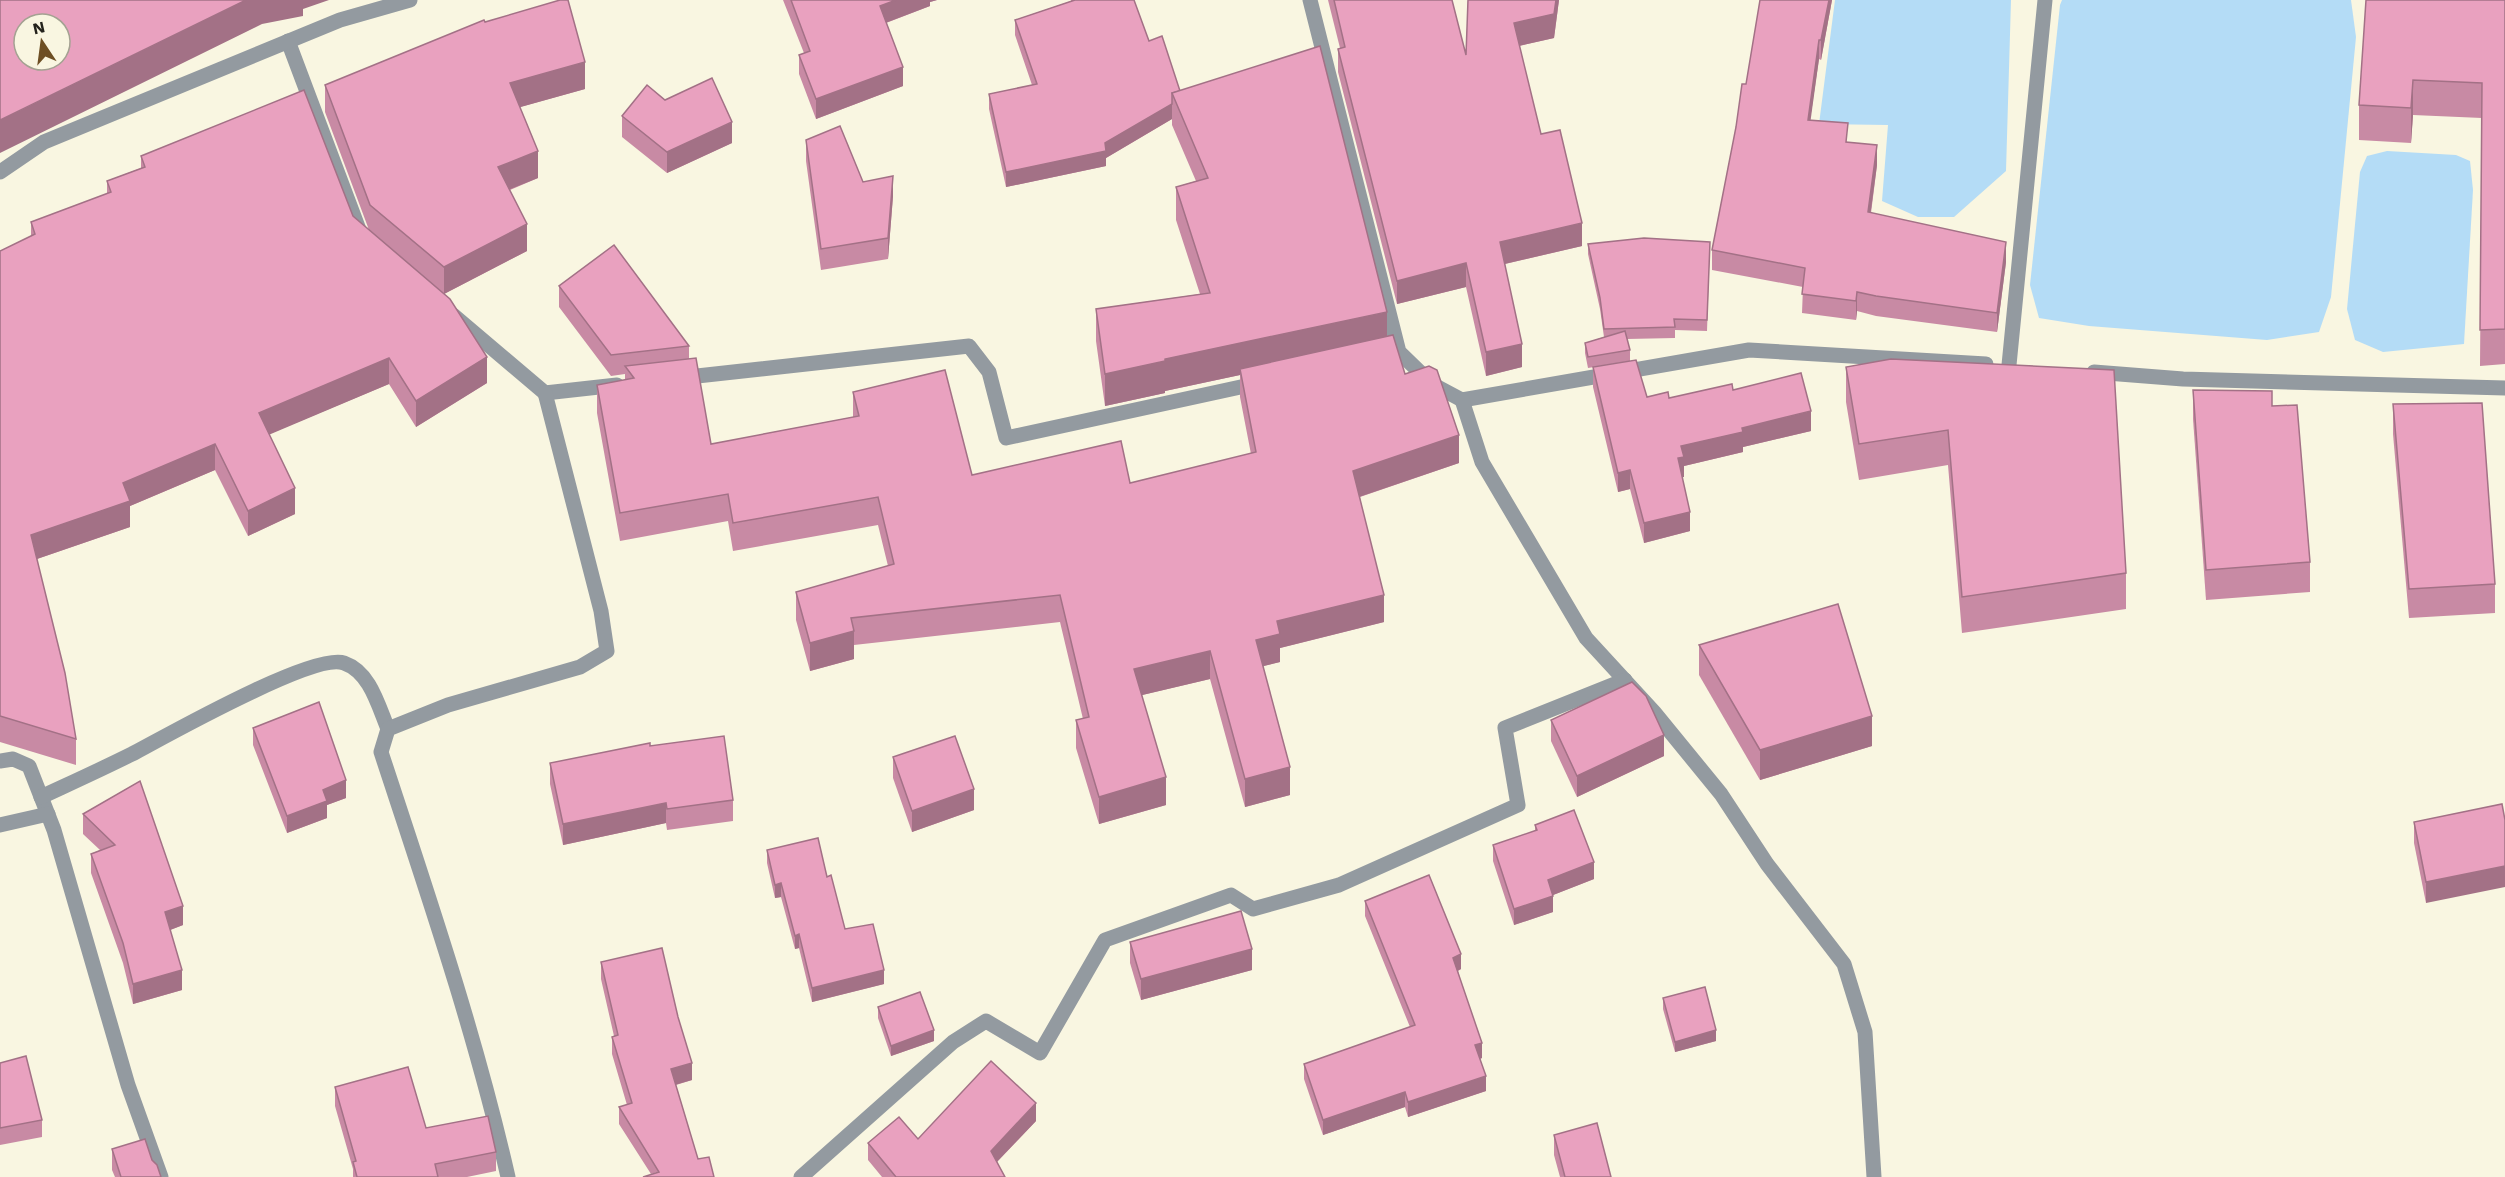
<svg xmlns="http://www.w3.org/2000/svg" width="2505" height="1177" font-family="'Work Sans',sans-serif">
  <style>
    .water { fill: #b4dcf6 }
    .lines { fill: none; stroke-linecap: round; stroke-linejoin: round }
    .minor { stroke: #939aa0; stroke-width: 15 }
    .wall { fill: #c88aa4 }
    .shaded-wall { fill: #a37186 }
    .building { fill: #e9a1bf; stroke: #a37186; stroke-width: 1.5; fill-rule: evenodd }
  </style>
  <rect width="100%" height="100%" fill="#f9f6e1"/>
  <!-- water -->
  <g class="water">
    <path d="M 1835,0 L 2011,0 L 2006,171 L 1954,217 L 1918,217 L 1882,201 L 1888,125 L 1819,124 Z"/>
    <path d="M 2062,0 L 2351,0 L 2356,37 L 2331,297 L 2319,332 L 2267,340 L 2089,326 L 2039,318 L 2030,285 L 2060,5 Z"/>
    <path d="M 2387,151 L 2456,155 L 2470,161 L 2473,190 L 2464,344 L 2383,352 L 2355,340 L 2347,309 L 2360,172 L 2367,156 Z"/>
  </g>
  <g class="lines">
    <!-- minor -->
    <g class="minor">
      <path d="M 1310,0 L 1399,352 L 1432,384 L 1462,400 L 1749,350 L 1986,364"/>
      <path d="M 288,41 L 361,235"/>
      <path d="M 0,172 L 44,142 L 340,20 L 410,0"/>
      <path d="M 453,315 L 545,393 L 617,385"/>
      <path d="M 2009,365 L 2045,0"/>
      <path d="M 2094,372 L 2183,379 L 2505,388"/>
      <path d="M 679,378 L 969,346 L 989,372 L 1006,438 L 1259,383"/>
      <path d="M 1462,400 L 1482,462 L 1586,638 L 1654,712 L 1721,794 L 1767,864 L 1844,964 L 1865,1032 L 1874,1177"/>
      <path d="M 0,761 L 13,759 L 29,766 L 54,830 L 128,1085 L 161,1177"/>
      <path d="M 41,797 C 71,783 102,769 132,754 C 166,736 314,652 344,663 C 370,672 378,705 388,729"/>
      <path d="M 0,825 L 48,814"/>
      <path d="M 508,1177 C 475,1032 427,892 381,752 L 388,729 L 448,705 L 580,667 L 607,651 L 601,611 L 545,393"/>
      <path d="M 801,1177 L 953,1042 L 986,1021 L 1040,1053 L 1105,940 L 1231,895 L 1253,909 L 1339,885 L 1518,805 L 1505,728 L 1625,680"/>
    </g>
  </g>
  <!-- wall -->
  <g class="wall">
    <path d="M 783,0 L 937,0 L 930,2 L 930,6 L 886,23 L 903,86 L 816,119 L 799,74 L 799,55 L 804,53 Z"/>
    <path d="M 1071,0 L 1134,0 L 1149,41 L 1180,91 L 1387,337 L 1405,374 L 1459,463 L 1360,497 L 1384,622 L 1280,648 L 1280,662 L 1263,666 L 1290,795 L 1245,807 L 1210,679 L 1142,695 L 1166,805 L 1099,824 L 1076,748 L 1076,720 L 1083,719 L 1060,622 L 854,645 L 854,659 L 810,671 L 796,620 L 796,592 L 888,566 L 878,525 L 733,551 L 728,521 L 620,541 L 597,413 L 597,385 L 625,380 L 625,374 L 611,376 L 559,307 L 559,286 L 689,346 L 689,359 L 711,444 L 853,417 L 853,392 L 972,475 L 1130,483 L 1251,454 L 1240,397 L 1240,375 L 1165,391 L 1165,393 L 1105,406 L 1096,341 L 1096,309 L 1200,294 L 1176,220 L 1176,187 L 1196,181 L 1172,125 L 1172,119 L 1106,158 L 1106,166 L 1006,187 L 989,109 L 989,94 L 1032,85 L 1015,35 L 1015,20 L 1071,1 Z"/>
    <path d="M 1328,0 L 1452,0 L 1466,55 L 1468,0 L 1559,0 L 1554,38 L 1519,46 L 1541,134 L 1582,246 L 1505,264 L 1522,367 L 1486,376 L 1466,287 L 1397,304 L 1338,72 L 1338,49 L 1340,48 Z"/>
    <path d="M 1760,0 L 1832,0 L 1821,60 L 1819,59 L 1810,120 L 1848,142 L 1877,165 L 1871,213 L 2006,262 L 1997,332 L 1876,316 L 1857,311 L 1856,320 L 1802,313 L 1803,287 L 1712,270 L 1712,250 L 1746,84 Z"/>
    <path d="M 2505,0 L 2505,364 L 2480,366 L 2482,118 L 2413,115 L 2411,143 L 2359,140 L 2359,105 Z"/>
    <path d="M 485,22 L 585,89 L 520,107 L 538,178 L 510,190 L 527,251 L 444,294 L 487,383 L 416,427 L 389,384 L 269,434 L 295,514 L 248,536 L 215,470 L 130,506 L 130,527 L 37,559 L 76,739 L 76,765 L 0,742 L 0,251 L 31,236 L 31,222 L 107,194 L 107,181 L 141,168 L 141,156 L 353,216 L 369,230 L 325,112 L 325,85 Z"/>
    <path d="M 665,100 L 732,143 L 667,173 L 622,137 L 622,116 Z"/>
    <path d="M 806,140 L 863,182 L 893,196 L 888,259 L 821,270 L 806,161 Z"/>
    <path d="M 1710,242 L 1707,331 L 1675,330 L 1675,338 L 1627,339 L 1630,350 L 1630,361 L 1588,368 L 1585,353 L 1585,343 L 1604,337 L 1600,309 L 1588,254 L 1588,244 Z"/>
    <path d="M 1891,359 L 2126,573 L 2126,609 L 1962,633 L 1948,465 L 1859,480 L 1846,402 L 1846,367 Z"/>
    <path d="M 1593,367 L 1647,397 L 1669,398 L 1733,390 L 1811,431 L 1743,447 L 1743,452 L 1684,466 L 1684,477 L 1682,477 L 1690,531 L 1644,543 L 1630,489 L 1618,492 L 1593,387 Z"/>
    <path d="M 2193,390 L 2272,406 L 2310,562 L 2310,592 L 2206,600 L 2193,419 Z"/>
    <path d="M 2393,404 L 2495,584 L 2495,613 L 2409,618 L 2393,434 Z"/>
    <path d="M 1699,645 L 1872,746 L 1760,780 L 1699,675 Z"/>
    <path d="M 1551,720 L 1664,756 L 1577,797 L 1551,741 Z"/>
    <path d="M 253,728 L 346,798 L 327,805 L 327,818 L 287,833 L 253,745 Z"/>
    <path d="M 650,746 L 733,800 L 733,821 L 667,830 L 666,823 L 563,845 L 550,784 L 550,763 Z"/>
    <path d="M 893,757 L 974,810 L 912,832 L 893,778 Z"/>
    <path d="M 140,781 L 183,925 L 170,930 L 182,990 L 133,1004 L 123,963 L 91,873 L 91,854 L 100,850 L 83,834 L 83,814 Z"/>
    <path d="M 2502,804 L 2426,903 L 2414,843 L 2414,822 Z"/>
    <path d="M 1535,825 L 1594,879 L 1553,895 L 1553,912 L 1514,925 L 1493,861 L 1493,845 L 1535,831 Z"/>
    <path d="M 767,850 L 827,877 L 845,929 L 884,984 L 812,1002 L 799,948 L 795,949 L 781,897 L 775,898 L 767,863 Z"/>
    <path d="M 1365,901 L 1461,969 L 1458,971 L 1482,1058 L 1480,1059 L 1486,1091 L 1408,1117 L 1405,1107 L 1323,1135 L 1304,1079 L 1304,1064 L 1410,1027 L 1365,916 Z"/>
    <path d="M 1130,942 L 1252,970 L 1141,1000 L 1130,963 Z"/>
    <path d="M 601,962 L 692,1080 L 676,1085 L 698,1159 L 651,1174 L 619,1124 L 619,1107 L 627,1105 L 612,1054 L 612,1037 L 614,1036 L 601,979 Z"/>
    <path d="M 1663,998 L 1716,1041 L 1675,1052 L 1663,1009 Z"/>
    <path d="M 878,1007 L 934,1041 L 891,1056 L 878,1018 Z"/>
    <path d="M 0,1063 L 42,1120 L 42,1137 L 0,1145 Z"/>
    <path d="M 335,1087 L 426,1128 L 496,1152 L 496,1171 L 467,1177 L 353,1177 L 353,1169 L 335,1106 Z"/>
    <path d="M 1036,1121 L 997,1162 L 1005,1177 L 882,1177 L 868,1160 L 868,1143 L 918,1139 Z"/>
    <path d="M 1554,1135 L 1611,1177 L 1560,1177 L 1554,1155 Z"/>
    <path d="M 112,1149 L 152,1160 L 161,1177 L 115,1177 L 112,1170 Z"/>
  </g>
  <!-- shaded-wall -->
  <g class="shaded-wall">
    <path d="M 246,0 L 329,0 L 303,9 L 303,16 L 262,24 L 0,153 L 0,120 Z"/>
    <path d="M 896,0 L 937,0 L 930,2 L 930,6 L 880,25 L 880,6 Z"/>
    <path d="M 1556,0 L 1559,0 L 1554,38 L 1514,47 L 1514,23 Z"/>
    <path d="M 1829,0 L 1832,0 L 1821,60 L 1821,40 Z"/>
    <path d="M 1819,40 L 1819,59 L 1808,139 L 1808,120 Z"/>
    <path d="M 585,62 L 585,89 L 510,110 L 510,83 Z"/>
    <path d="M 903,67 L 903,86 L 816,119 L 816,99 Z"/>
    <path d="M 2413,80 L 2413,115 L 2411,143 L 2411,108 Z"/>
    <path d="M 1172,104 L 1172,119 L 1106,158 L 1106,166 L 1006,187 L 1006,172 L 1105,143 Z"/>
    <path d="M 732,122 L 732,143 L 667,173 L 667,152 Z"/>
    <path d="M 1877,145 L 1877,165 L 1868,232 L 1868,212 Z"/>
    <path d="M 538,151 L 538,178 L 498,194 L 498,167 Z"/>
    <path d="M 893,176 L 893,196 L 888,259 L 888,238 Z"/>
    <path d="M 1582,223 L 1582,246 L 1500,265 L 1500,242 Z"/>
    <path d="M 527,224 L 527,251 L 444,294 L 444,267 Z"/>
    <path d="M 2006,242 L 2006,262 L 1997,332 L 1997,313 Z"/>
    <path d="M 1466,263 L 1466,287 L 1397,304 L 1397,281 Z"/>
    <path d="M 1857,292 L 1857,311 L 1856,320 L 1856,301 Z"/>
    <path d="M 1387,312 L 1387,345 L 1240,369 L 1240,375 L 1165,391 L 1165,393 L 1105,406 L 1105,374 L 1165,359 Z"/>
    <path d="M 1522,344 L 1522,367 L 1486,376 L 1486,352 Z"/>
    <path d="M 487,357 L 487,383 L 416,427 L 416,401 Z"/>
    <path d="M 389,358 L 389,384 L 259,439 L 259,413 Z"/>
    <path d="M 1811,411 L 1811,431 L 1743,447 L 1743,452 L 1684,466 L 1684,477 L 1678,478 L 1678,458 L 1681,446 L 1742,428 Z"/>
    <path d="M 1459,435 L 1459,463 L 1353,499 L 1353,471 Z"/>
    <path d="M 215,444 L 215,470 L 130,506 L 130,527 L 31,561 L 31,535 L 123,483 Z"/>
    <path d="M 1630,470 L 1630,489 L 1618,492 L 1618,473 Z"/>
    <path d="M 295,488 L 295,514 L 248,536 L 248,511 Z"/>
    <path d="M 1690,512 L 1690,531 L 1644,543 L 1644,523 Z"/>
    <path d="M 1384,595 L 1384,622 L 1280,648 L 1280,662 L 1256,668 L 1256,640 L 1277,621 Z"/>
    <path d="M 854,631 L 854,659 L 810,671 L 810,643 Z"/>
    <path d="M 1210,651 L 1210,679 L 1134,697 L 1134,669 Z"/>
    <path d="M 1872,716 L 1872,746 L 1760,780 L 1760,750 Z"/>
    <path d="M 1664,735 L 1664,756 L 1577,797 L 1577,776 Z"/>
    <path d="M 1290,767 L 1290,795 L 1245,807 L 1245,779 Z"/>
    <path d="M 1166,777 L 1166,805 L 1099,824 L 1099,797 Z"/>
    <path d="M 346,780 L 346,798 L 327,805 L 327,818 L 287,833 L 287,816 L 323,790 Z"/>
    <path d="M 974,789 L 974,810 L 912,832 L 912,811 Z"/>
    <path d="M 666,803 L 666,823 L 563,845 L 563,824 Z"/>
    <path d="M 1594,862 L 1594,879 L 1548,897 L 1548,880 Z"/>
    <path d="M 2505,866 L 2505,887 L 2426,903 L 2426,882 Z"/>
    <path d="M 781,883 L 781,897 L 775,898 L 775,885 Z"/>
    <path d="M 1553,896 L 1553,912 L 1514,925 L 1514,909 Z"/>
    <path d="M 183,906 L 183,925 L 165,932 L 165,912 Z"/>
    <path d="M 799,934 L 799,948 L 795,949 L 795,936 Z"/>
    <path d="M 1252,949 L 1252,970 L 1141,1000 L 1141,979 Z"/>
    <path d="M 1461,954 L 1461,969 L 1453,973 L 1453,958 Z"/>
    <path d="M 182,970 L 182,990 L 133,1004 L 133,984 Z"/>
    <path d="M 884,970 L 884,984 L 812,1002 L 812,988 Z"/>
    <path d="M 934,1030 L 934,1041 L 891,1056 L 891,1046 Z"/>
    <path d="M 1716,1030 L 1716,1041 L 1675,1052 L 1675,1042 Z"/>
    <path d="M 1482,1043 L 1482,1058 L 1475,1060 L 1475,1045 Z"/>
    <path d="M 692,1063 L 692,1080 L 671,1086 L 671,1069 Z"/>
    <path d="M 1486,1076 L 1486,1091 L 1408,1117 L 1408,1102 Z"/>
    <path d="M 1405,1092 L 1405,1107 L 1323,1135 L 1323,1120 Z"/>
    <path d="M 1036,1103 L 1036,1121 L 991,1168 L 991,1151 Z"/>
  </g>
  <!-- building -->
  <g class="building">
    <path d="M 0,0 L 246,0 L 0,120 ZM 24,24 L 60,24 L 60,60 L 24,60 Z"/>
    <path d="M 560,0 L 568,0 L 585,62 L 510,83 L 538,151 L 498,167 L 527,224 L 444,267 L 370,205 L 325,85 L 484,20 L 485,22 Z"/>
    <path d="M 791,0 L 896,0 L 880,6 L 903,67 L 816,99 L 799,55 L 810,51 Z"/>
    <path d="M 1075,0 L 1134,0 L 1149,41 L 1162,36 L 1180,91 L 1172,93 L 1172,104 L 1105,143 L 1106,151 L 1006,172 L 989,94 L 1037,84 L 1015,20 Z"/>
    <path d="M 1334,0 L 1452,0 L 1466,55 L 1468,0 L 1556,0 L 1554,14 L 1514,23 L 1541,134 L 1560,130 L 1582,223 L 1500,242 L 1522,344 L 1486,352 L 1466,263 L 1397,281 L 1338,49 L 1345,47 Z"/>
    <path d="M 1760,0 L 1829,0 L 1821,40 L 1819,40 L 1808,120 L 1848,123 L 1846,142 L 1877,145 L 1868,212 L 2006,242 L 1997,313 L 1876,296 L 1857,292 L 1856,301 L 1802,294 L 1805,268 L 1712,250 L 1736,127 L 1742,84 L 1746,84 Z"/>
    <path d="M 2366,0 L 2505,0 L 2505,329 L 2480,330 L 2482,83 L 2413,80 L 2411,108 L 2359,105 Z"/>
    <path d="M 1320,46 L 1387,312 L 1165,359 L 1165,361 L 1105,374 L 1096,309 L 1210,293 L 1176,187 L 1208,178 L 1172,93 Z"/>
    <path d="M 712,78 L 732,122 L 667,152 L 622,116 L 647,85 L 665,100 Z"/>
    <path d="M 304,90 L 353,216 L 450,299 L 487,357 L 416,401 L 389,358 L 259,413 L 295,488 L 248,511 L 215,444 L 123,483 L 130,501 L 31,535 L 65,673 L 76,739 L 0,716 L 0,251 L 35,234 L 31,222 L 111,192 L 107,181 L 145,167 L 141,156 Z"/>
    <path d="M 840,126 L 863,182 L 893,176 L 888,238 L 821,249 L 806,140 Z"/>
    <path d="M 1644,238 L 1710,242 L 1707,320 L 1674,319 L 1675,327 L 1604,329 L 1600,298 L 1588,244 Z"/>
    <path d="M 614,245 L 689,346 L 611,355 L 559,286 Z"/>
    <path d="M 1625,331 L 1630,350 L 1588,357 L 1585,343 Z"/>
    <path d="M 1393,335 L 1405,374 L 1429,366 L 1437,370 L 1459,435 L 1353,471 L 1384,595 L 1277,621 L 1280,634 L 1256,640 L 1290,767 L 1245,779 L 1210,651 L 1134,669 L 1166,777 L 1099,797 L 1076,720 L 1089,717 L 1060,595 L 851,618 L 854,631 L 810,643 L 796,592 L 894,564 L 878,497 L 733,523 L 728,494 L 620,513 L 597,385 L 634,378 L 625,366 L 696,358 L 711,444 L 859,416 L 853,392 L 945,370 L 972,475 L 1121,441 L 1130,483 L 1256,452 L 1240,369 Z"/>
    <path d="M 1891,359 L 2114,370 L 2126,573 L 1962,597 L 1948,430 L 1859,444 L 1846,367 Z"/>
    <path d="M 1636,360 L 1647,397 L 1668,392 L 1669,398 L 1732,384 L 1733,390 L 1801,373 L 1811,411 L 1742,428 L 1743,432 L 1681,446 L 1684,457 L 1678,458 L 1690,512 L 1644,523 L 1630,470 L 1618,473 L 1593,367 Z"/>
    <path d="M 2193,390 L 2272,391 L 2272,406 L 2297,405 L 2310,562 L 2206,570 Z"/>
    <path d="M 2482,403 L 2495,584 L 2409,589 L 2393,404 Z"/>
    <path d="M 1838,604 L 1872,716 L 1760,750 L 1699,645 Z"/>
    <path d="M 1632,682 L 1646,696 L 1664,735 L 1577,776 L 1551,720 Z"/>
    <path d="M 319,702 L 346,780 L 323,790 L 327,801 L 287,816 L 253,728 Z"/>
    <path d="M 724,736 L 733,800 L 667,809 L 666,803 L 563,824 L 550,763 L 650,743 L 650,746 Z"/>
    <path d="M 955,736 L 974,789 L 912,811 L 893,757 Z"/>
    <path d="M 140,781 L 183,906 L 165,912 L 182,970 L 133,984 L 123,943 L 91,854 L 115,845 L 83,814 Z"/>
    <path d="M 2502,804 L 2505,820 L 2505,866 L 2426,882 L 2414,822 Z"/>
    <path d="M 1574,810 L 1594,862 L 1548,880 L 1553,896 L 1514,909 L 1493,845 L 1537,830 L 1535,825 Z"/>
    <path d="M 818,838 L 827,877 L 831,875 L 845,929 L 873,924 L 884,970 L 812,988 L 799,934 L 795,936 L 781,883 L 775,885 L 767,850 Z"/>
    <path d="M 1429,875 L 1461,954 L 1453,958 L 1482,1043 L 1475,1045 L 1486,1076 L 1408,1102 L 1405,1092 L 1323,1120 L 1304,1064 L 1415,1025 L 1365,901 Z"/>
    <path d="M 1241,911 L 1252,949 L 1141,979 L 1130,942 Z"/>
    <path d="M 662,948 L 678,1017 L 692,1063 L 671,1069 L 698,1159 L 709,1157 L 714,1177 L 643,1177 L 659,1172 L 619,1107 L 632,1103 L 612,1037 L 618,1035 L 601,962 Z"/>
    <path d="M 1705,987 L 1716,1030 L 1675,1042 L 1663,998 Z"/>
    <path d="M 920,992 L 934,1030 L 891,1046 L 878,1007 Z"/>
    <path d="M 26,1056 L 42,1120 L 0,1128 L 0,1063 Z"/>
    <path d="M 991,1061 L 1036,1103 L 991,1151 L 1005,1177 L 896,1177 L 868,1143 L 899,1117 L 918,1139 Z"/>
    <path d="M 408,1067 L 426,1128 L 488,1116 L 496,1152 L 435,1164 L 438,1177 L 357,1177 L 353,1162 L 356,1161 L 335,1087 Z"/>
    <path d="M 1597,1123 L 1611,1177 L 1565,1177 L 1554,1135 Z"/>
    <path d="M 145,1139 L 152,1160 L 157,1165 L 161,1177 L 121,1177 L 112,1149 Z"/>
  </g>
  <!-- north arrow -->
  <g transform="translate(42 42) rotate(347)"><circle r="28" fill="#f9f6e1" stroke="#a4a292" stroke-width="1.5"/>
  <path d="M0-4.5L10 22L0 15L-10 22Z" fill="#6d4f24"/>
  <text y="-9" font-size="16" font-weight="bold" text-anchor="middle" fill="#24231c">N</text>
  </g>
</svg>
